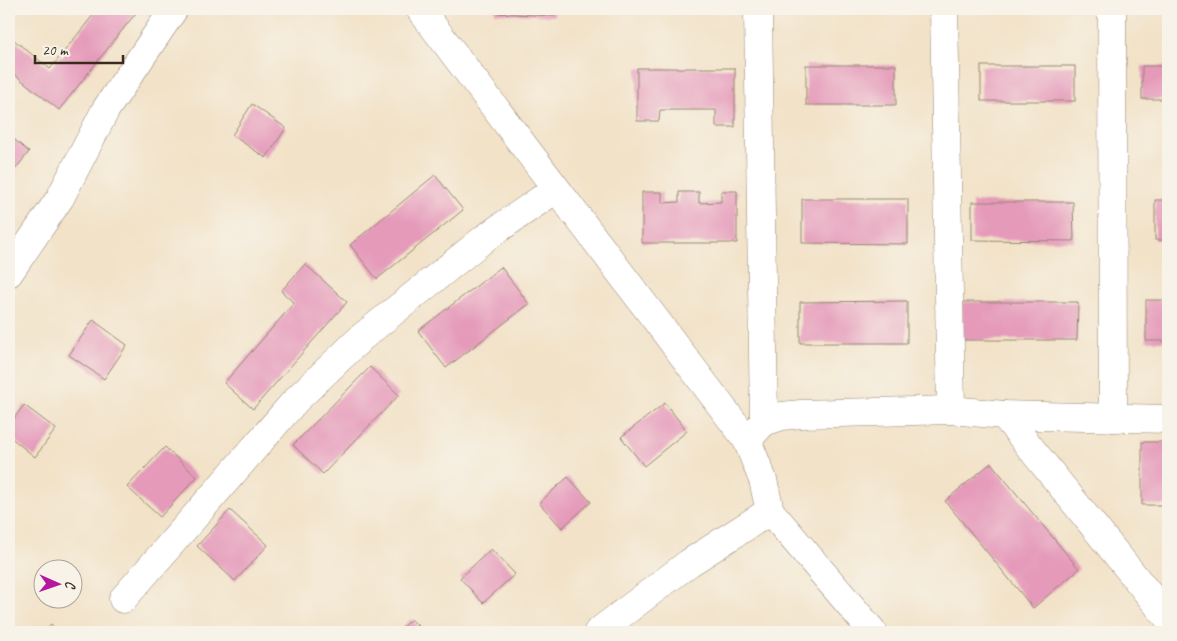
<svg xmlns="http://www.w3.org/2000/svg" width="1177" height="641" font-family="Caveat,sans-serif">
  <style>
    .building { fill: #e59aba }
    .lines { fill: none; stroke-linecap: round; stroke-linejoin: round }
    .street-casing { stroke: #968673; stroke-width: 29 }
    .street { stroke: #fff; stroke-width: 28 }
  </style>
  <rect width="100%" height="100%" fill="#f7f3e8"/>
  <filter id="ink" filterUnits="userSpaceOnUse"><feTurbulence type="fractalNoise" baseFrequency=".02" numOctaves="2"/><feDisplacementMap in="SourceGraphic" scale="10" xChannelSelector="R" yChannelSelector="G"/><feConvolveMatrix kernelMatrix="1 2 1 2 8 2 1 2 1" color-interpolation-filters="sRGB"/></filter>
  <filter id="wash" filterUnits="userSpaceOnUse"><feTurbulence type="fractalNoise" baseFrequency=".0096" numOctaves="4" result="noise"/><feDisplacementMap in="SourceGraphic" scale="20" xChannelSelector="R" yChannelSelector="G"/><feGaussianBlur stdDeviation="1.12" result="paint"/><feColorMatrix in="noise" values="0 0 0 0 0 0 0 0 0 0 0 0 0 0 0 0 0 1.4 0 .05"/><feComposite in="paint" operator="in"/></filter>
  <g filter="url(#wash)">
    <rect width="100%" height="100%" fill="#f2e2c8"/>
    <g id="blocks">
      <!-- building -->
      <g class="building">
        <path d="M 98,9 L 139,9 L 59,110 L 9,70 L 9,36 L 50,69 Z"/>
        <path d="M 495,9 L 555,9 L 554,16 L 495,13 Z"/>
        <rect x="806" y="65" width="90" height="40"/>
        <rect x="981" y="66" width="94" height="35"/>
        <rect x="1142" y="66" width="26" height="33"/>
        <path d="M 637,68 L 735,68 L 735,127 L 716,127 L 716,110 L 660,110 L 659,121 L 637,121 Z"/>
        <path d="M 252,104 L 286,128 L 266,158 L 232,135 Z"/>
        <path d="M 9,135 L 29,152 L 9,177 Z"/>
        <path d="M 435,175 L 463,210 L 377,279 L 350,245 Z"/>
        <path d="M 721,191 L 737,191 L 737,243 L 642,243 L 642,192 L 662,192 L 662,203 L 679,202 L 679,192 L 699,192 L 699,203 L 721,202 Z"/>
        <path d="M 802,199 L 908,199 L 908,244 L 802,243 Z"/>
        <rect x="1155" y="200" width="13" height="40"/>
        <path d="M 972,202 L 1073,202 L 1074,241 L 972,240 Z"/>
        <path d="M 305,264 L 347,302 L 253,409 L 224,383 L 294,303 L 281,291 Z"/>
        <path d="M 501,267 L 529,304 L 446,368 L 418,331 Z"/>
        <rect x="1146" y="300" width="22" height="41"/>
        <path d="M 907,301 L 907,343 L 800,343 L 800,302 Z"/>
        <path d="M 962,302 L 1078,302 L 1077,340 L 962,340 Z"/>
        <path d="M 93,320 L 127,345 L 104,379 L 69,355 Z"/>
        <path d="M 370,367 L 399,395 L 323,474 L 293,445 Z"/>
        <path d="M 665,403 L 687,431 L 644,466 L 621,437 Z"/>
        <path d="M 24,405 L 56,429 L 35,457 L 9,436 L 9,425 Z"/>
        <rect x="1142" y="442" width="26" height="63"/>
        <path d="M 165,447 L 197,477 L 160,517 L 127,487 Z"/>
        <path d="M 991,463 L 1079,569 L 1033,608 L 945,501 Z"/>
        <path d="M 568,477 L 591,502 L 562,528 L 539,503 Z"/>
        <path d="M 230,510 L 268,545 L 235,581 L 197,546 Z"/>
        <path d="M 491,549 L 515,574 L 483,603 L 460,578 Z"/>
        <path d="M 411,619 L 424,632 L 397,632 Z"/>
        <path d="M 51,624 L 59,632 L 43,632 Z"/>
      </g>
    </g>
  </g>
  <g filter="url(#ink)">
    <use href="#blocks" fill-opacity="0" stroke="#968673" stroke-width="1"/>
    <g class="lines">
      <!-- street casing -->
      <g class="street-casing">
        <g id="street">
          <path d="M 420,9 L 747,440 L 763,480 L 770,511 L 873,632"/>
          <path d="M 758,9 L 764,422"/>
          <path d="M 944,9 L 951,410"/>
          <path d="M 1112,9 L 1113,418"/>
          <path d="M 9,273 L 60,198 L 106,109 L 174,9"/>
          <path d="M 1004,415 L 1168,618"/>
          <path d="M 747,440 L 764,422 L 782,416 L 801,414 L 951,410 L 1004,415 L 1168,419"/>
          <path d="M 123,599 L 296,400 L 362,337 L 485,238 L 556,189"/>
          <path d="M 598,632 L 689,563 L 770,511"/>
        </g>
      </g>
      <!-- street -->
      <use href="#street" class="street"/>
    </g>
  </g>
  <!-- margin -->
  <rect width="1177" height="641" fill="none" stroke="#f7f3e8" stroke-width="30"/>
  <!-- north arrow -->
  <g transform="translate(58 584) rotate(92)"><circle r="24" fill="#f7f3e8" stroke="#aca397"/>
  <path d="M0-4L9 19L0 12L-9 19Z" fill="#b5179e"/>
  <text y="-8" font-size="14" font-weight="bold" text-anchor="middle" fill="#3b2a1e">С</text>
  </g>
  <!-- scale -->
  <path d="M35 55v8h88v-8" fill="none" stroke="#3b2a1e" stroke-width="2.5"/>
  <text x="42" y="55" font-size="15" fill="#3b2a1e" stroke="#f7f3e8" stroke-width="4" paint-order="stroke">20 m</text>
</svg>
